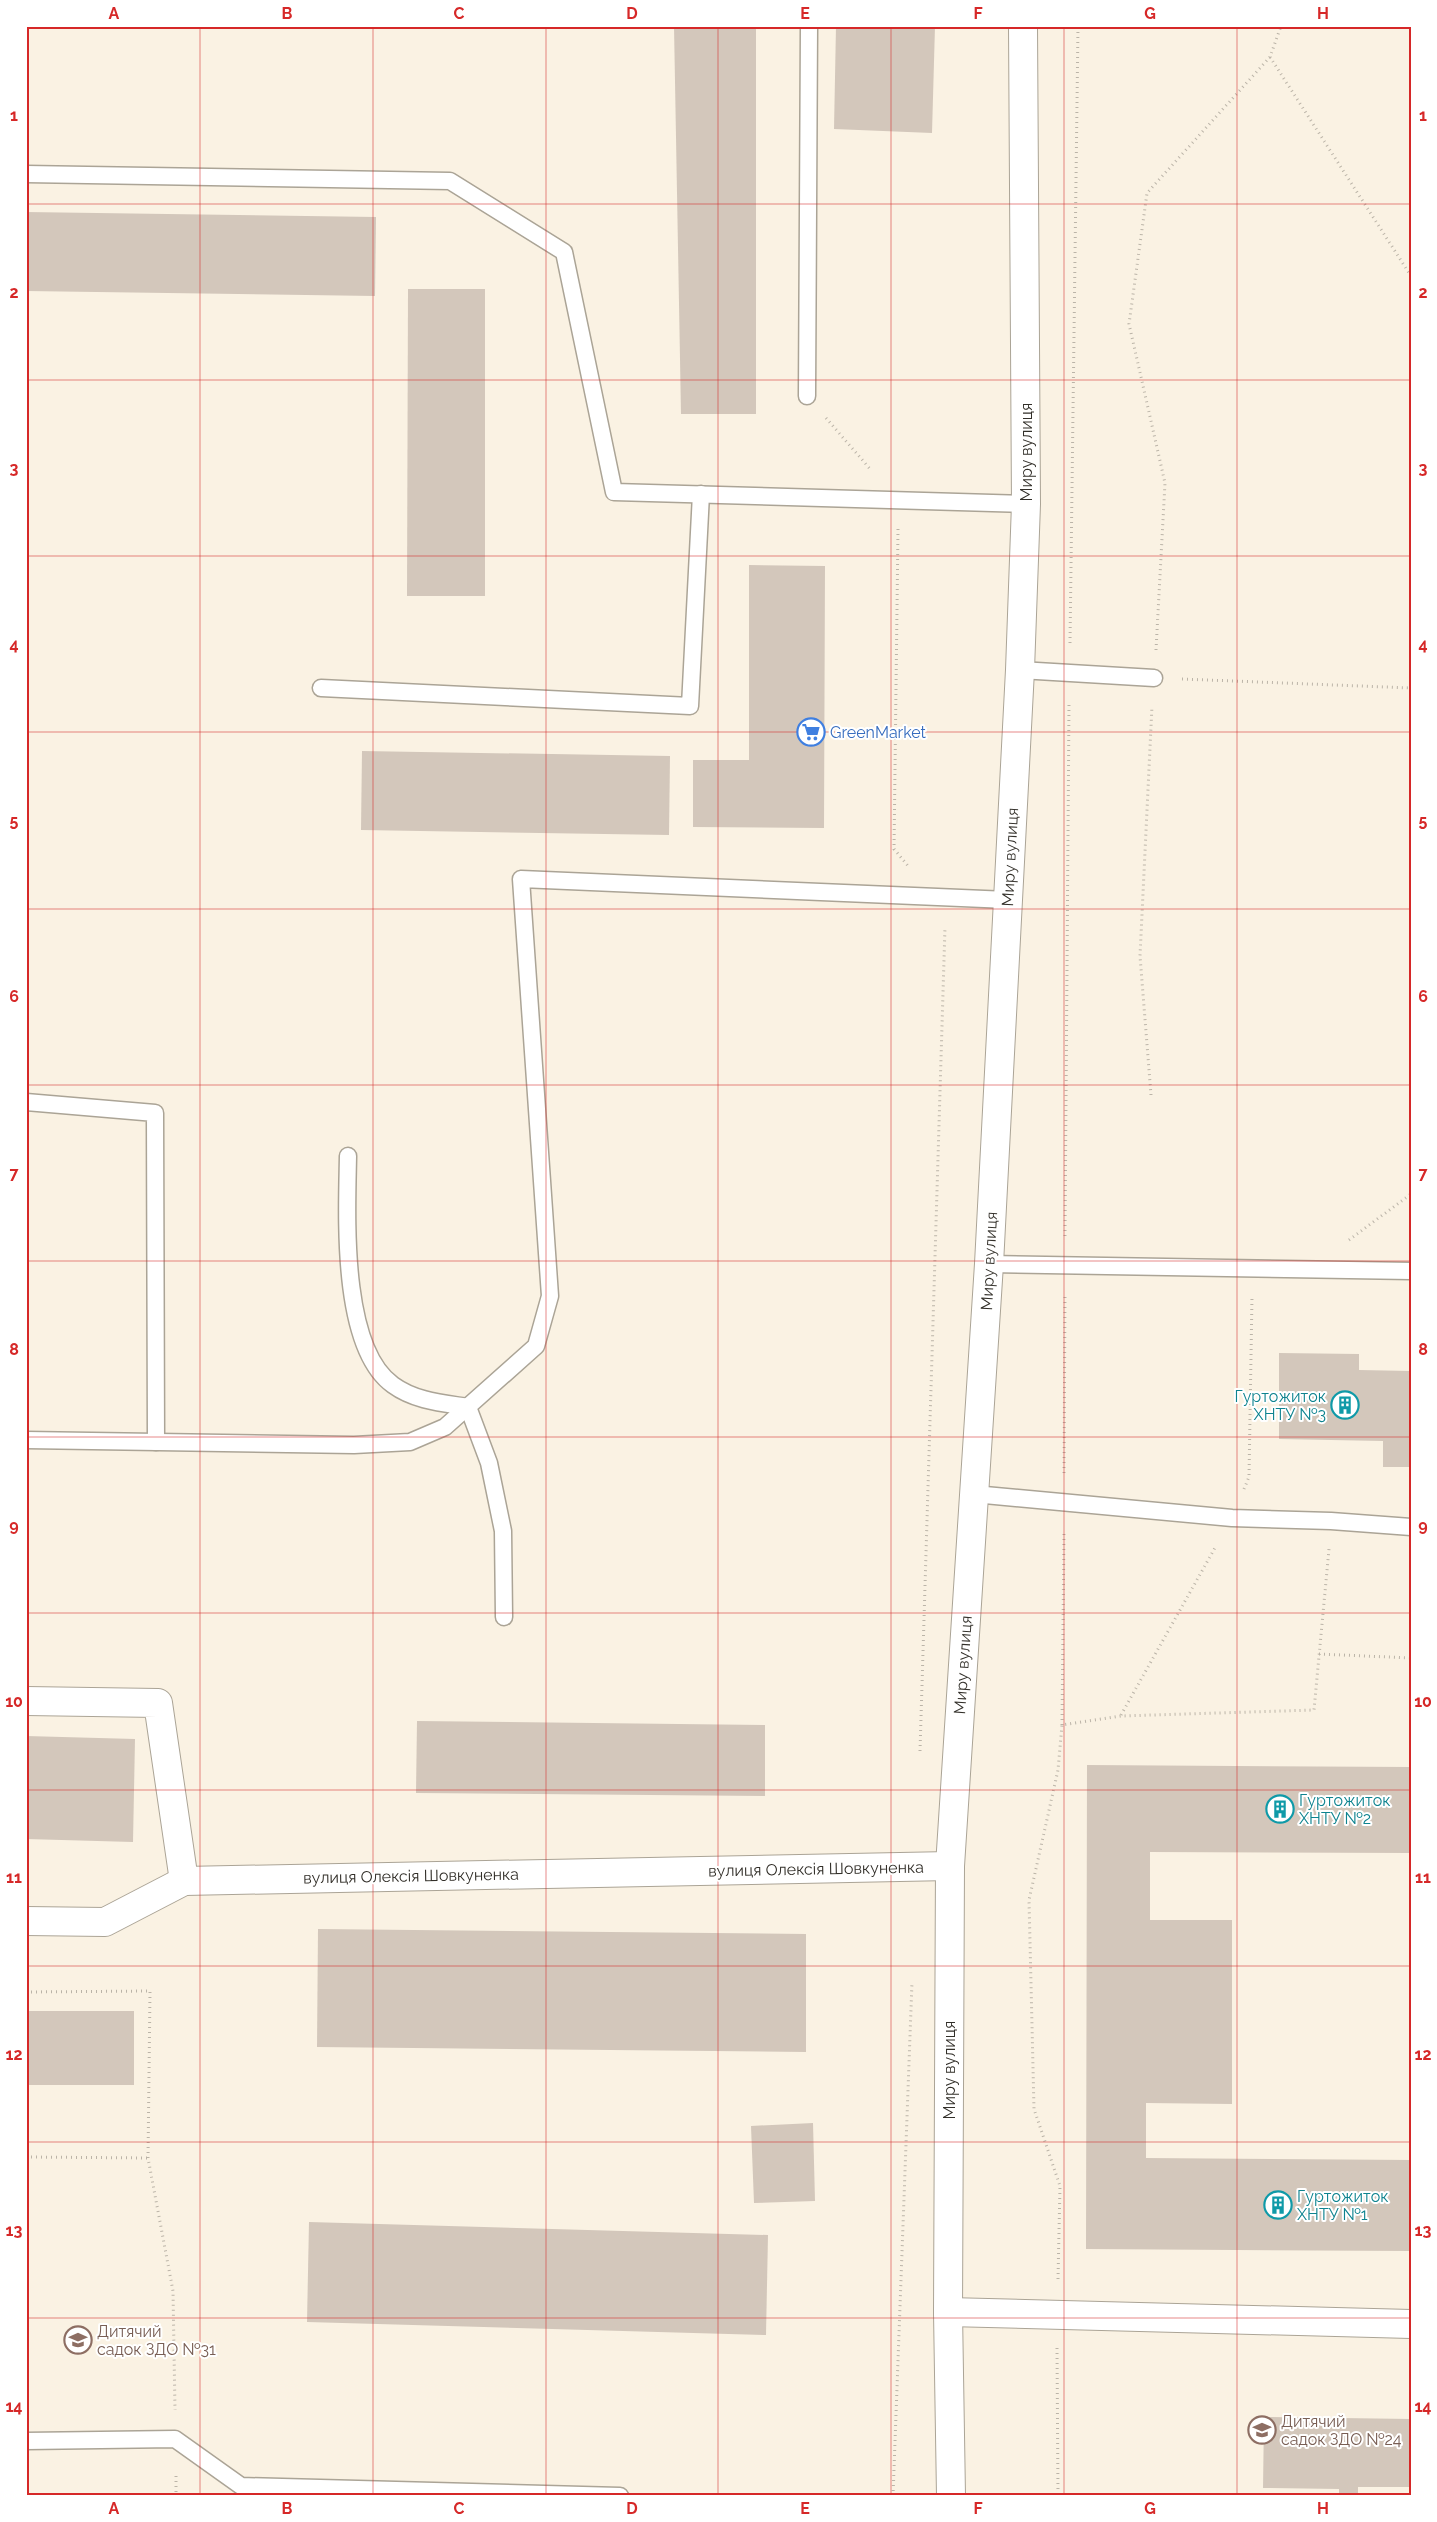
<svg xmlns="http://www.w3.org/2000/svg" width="1437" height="2522" font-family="Raleway,sans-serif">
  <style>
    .building { fill: #d3c7bb }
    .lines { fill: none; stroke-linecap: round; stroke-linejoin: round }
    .lane-casing { stroke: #aba496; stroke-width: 19 }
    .street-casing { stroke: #aba496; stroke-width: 30 }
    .secondary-casing { stroke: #aba496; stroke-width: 30 }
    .path { stroke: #bbb4a8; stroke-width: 3; stroke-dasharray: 1 4; stroke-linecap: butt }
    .lane { stroke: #fff; stroke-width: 16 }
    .street { stroke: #fff; stroke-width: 28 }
    .secondary { stroke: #fff; stroke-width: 28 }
    .grid { fill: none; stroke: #d62828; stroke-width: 1; stroke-opacity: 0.55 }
    .labels { text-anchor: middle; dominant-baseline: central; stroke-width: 4; stroke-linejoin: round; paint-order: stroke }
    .street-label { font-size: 16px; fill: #322f29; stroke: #fff }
    .shop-label { font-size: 16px; fill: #366cbe; stroke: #fff; text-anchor: start }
    .culture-label { font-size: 16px; fill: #0d838f; stroke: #fff; text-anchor: start }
    .education-label { font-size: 16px; fill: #785e54; stroke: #fff; text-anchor: start }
    .neatline { fill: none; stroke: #d62828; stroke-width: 2 }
    .grid-label { font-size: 16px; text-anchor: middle; font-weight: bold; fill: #d62828 }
  </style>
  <rect width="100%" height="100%" fill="#faf2e3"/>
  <!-- building -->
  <g class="building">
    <path d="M 674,26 L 756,26 L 756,414 L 681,414 Z"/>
    <path d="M 836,26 L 935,26 L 932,133 L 834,129 Z"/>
    <path d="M 26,212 L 376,217 L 375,296 L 26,291 Z"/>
    <path d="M 408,289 L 485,289 L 485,596 L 407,596 Z"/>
    <path d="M 749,565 L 825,566 L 824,828 L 693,827 L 693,760 L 749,760 Z"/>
    <path d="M 362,751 L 670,756 L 669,835 L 361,830 Z"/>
    <path d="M 1279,1353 L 1359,1354 L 1359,1370 L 1411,1371 L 1411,1467 L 1383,1467 L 1383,1441 L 1279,1439 Z"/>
    <path d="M 417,1721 L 765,1725 L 765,1796 L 416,1793 Z"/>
    <path d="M 26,1736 L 135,1739 L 133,1842 L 26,1839 Z"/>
    <path d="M 1087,1765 L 1411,1767 L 1411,1853 L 1150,1852 L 1150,1920 L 1232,1920 L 1232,2104 L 1146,2103 L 1146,2158 L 1411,2160 L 1411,2251 L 1086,2249 Z"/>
    <path d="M 318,1929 L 806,1934 L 806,2052 L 317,2047 Z"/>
    <rect x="26" y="2011" width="108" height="74"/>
    <path d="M 813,2123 L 815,2201 L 754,2203 L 751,2126 Z"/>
    <path d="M 309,2222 L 768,2235 L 766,2335 L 307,2322 Z"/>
    <path d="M 1264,2417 L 1411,2419 L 1411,2487 L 1358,2487 L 1358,2496 L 1339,2496 L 1339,2489 L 1263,2488 Z"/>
  </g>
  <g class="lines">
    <!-- lane casing -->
    <g class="lane-casing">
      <g id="lane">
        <path d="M 26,174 L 450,181 L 564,252 L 614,492 L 1026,504"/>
        <path d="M 807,396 L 809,26"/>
        <path d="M 1020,670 L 1154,678"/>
        <path d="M 321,688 L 690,706 L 701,494"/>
        <path d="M 26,1102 L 155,1113 L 156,1442"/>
        <path d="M 348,1156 C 347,1214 340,1347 393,1385 C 415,1401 442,1403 468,1407 L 489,1463 L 503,1531 L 504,1617"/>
        <path d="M 989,1264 L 1411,1271"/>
        <path d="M 26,1440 L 354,1445 L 410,1442 L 445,1427 L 536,1346 L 550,1296 L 521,879 L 1008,900"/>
        <path d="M 974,1494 L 1232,1518 L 1331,1521 L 1411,1527"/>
        <path d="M 26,2441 L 175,2439 L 241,2486 L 620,2496"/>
      </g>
    </g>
    <!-- street casing -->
    <g class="street-casing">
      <g id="street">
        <path d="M 26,1701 L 158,1703 L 184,1881 L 950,1866"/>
        <path d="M 26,1921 L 105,1922 L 184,1881"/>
        <path d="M 948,2312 L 1411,2324"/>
      </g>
    </g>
    <!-- secondary casing -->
    <g class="secondary-casing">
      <path id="secondary" d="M 951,2496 L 948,2312 L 950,1866 L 989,1264 L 1020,670 L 1026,504 L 1023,26"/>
    </g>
    <!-- path -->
    <g class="path">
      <path d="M 1270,57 L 1411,276"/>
      <path d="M 826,418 L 871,470"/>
      <path d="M 898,529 L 894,849 L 909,867"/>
      <path d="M 1070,643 L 1078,26"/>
      <path d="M 1156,650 L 1165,483 L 1129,324 L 1147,193 L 1270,57 L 1281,26"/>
      <path d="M 1182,679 L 1411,688"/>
      <path d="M 1151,1095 L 1140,956 L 1152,706"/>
      <path d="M 1065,1236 L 1069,702"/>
      <path d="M 1349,1240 L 1411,1194"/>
      <path d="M 1064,1473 L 1065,1294"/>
      <path d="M 1244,1489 L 1249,1477 L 1252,1296"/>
      <path d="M 1319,1654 L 1411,1658"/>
      <path d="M 1121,1715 L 1216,1546"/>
      <path d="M 1062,1725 L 1064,1532"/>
      <path d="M 920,1751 L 945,927"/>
      <path d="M 26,1992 L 150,1991 L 148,2158 L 173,2291 L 175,2410"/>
      <path d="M 26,2157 L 148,2158"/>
      <path d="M 1058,2279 L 1060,2186 L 1034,2109 L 1029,1900 L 1058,1770 L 1062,1725 L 1121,1716 L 1314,1710 L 1329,1549"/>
      <path d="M 1057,2348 L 1058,2496"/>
      <path d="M 176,2476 L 176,2496"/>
      <path d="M 893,2496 L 912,1982"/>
    </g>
    <!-- lane -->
    <use href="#lane" class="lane"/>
    <!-- street -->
    <use href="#street" class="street"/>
    <!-- secondary -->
    <use href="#secondary" class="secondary"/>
  </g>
  <!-- grid -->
  <path class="grid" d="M 200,26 L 200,2496M 373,26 L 373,2496M 546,26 L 546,2496M 718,26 L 718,2496M 891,26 L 891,2496M 1064,26 L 1064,2496M 1237,26 L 1237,2496M 26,204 L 1411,204M 26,380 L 1411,380M 26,556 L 1411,556M 26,732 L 1411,732M 26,909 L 1411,909M 26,1085 L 1411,1085M 26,1261 L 1411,1261M 26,1437 L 1411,1437M 26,1613 L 1411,1613M 26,1790 L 1411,1790M 26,1966 L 1411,1966M 26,2142 L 1411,2142M 26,2318 L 1411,2318"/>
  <!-- icons -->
  <defs>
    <g id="supermarket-ring" transform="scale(1.4375)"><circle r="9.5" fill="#fff" stroke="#3f7fe0" stroke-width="1.5"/><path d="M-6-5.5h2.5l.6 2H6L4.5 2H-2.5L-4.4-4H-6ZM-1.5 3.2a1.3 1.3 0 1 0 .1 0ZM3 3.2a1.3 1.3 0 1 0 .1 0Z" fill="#3f7fe0"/></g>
    <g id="building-ring" transform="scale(1.4375)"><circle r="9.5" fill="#fff" stroke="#0f9aa8" stroke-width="1.5"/><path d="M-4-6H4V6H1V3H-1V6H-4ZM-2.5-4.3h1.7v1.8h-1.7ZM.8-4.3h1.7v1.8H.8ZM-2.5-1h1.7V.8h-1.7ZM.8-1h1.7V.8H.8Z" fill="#0f9aa8"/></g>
    <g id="school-ring" transform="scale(1.4375)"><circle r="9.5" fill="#fff" stroke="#8d6e63" stroke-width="1.5"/><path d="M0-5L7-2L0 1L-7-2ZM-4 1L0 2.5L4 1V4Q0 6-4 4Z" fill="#8d6e63"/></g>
  </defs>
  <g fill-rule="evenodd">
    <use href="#supermarket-ring" x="811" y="732"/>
    <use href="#building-ring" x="1345" y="1405"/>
    <use href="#building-ring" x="1280" y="1809"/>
    <use href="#building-ring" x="1278" y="2205"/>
    <use href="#school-ring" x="78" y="2340"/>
    <use href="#school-ring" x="1262" y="2430"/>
  </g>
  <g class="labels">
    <!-- street labels -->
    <g class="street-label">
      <text transform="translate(1026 452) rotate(-90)">Миру вулиця</text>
      <text transform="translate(1010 857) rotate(-87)">Миру вулиця</text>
      <text transform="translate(989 1261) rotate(-87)">Миру вулиця</text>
      <text transform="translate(963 1665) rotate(-86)">Миру вулиця</text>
      <text transform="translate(816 1869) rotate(-1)">вулиця Олексія Шовкуненка</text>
      <text transform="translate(411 1876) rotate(-1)">вулиця Олексія Шовкуненка</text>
      <text transform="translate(949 2070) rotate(-90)">Миру вулиця</text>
    </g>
    <!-- shop labels -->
    <g class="shop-label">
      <text x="830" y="732">GreenMarket</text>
    </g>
    <!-- culture labels -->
    <g class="culture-label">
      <text x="1326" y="1396" text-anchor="end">Гуртожиток<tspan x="1326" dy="18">ХНТУ №3</tspan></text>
      <text x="1299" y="1800">Гуртожиток<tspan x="1299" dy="18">ХНТУ №2</tspan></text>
      <text x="1297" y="2196">Гуртожиток<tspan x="1297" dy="18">ХНТУ №1</tspan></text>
    </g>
    <!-- education labels -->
    <g class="education-label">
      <text x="97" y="2331">Дитячий<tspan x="97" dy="18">садок ЗДО №31</tspan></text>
      <text x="1281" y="2421">Дитячий<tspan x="1281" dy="18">садок ЗДО №24</tspan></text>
    </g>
  </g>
  <!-- border -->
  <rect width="1437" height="2522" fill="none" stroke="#ffffff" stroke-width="55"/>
  <rect x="28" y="28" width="1382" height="2466" class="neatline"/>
  <g class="grid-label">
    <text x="114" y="19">A</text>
    <text x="287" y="19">B</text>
    <text x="459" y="19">C</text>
    <text x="632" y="19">D</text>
    <text x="805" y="19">E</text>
    <text x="978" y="19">F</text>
    <text x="1150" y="19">G</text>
    <text x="1323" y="19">H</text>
    <text x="14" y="121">1</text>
    <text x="1423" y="121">1</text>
    <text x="14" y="298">2</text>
    <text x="1423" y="298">2</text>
    <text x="14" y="474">3</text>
    <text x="1423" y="474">3</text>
    <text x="14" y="650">4</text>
    <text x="1423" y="650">4</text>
    <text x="14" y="826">5</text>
    <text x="1423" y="826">5</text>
    <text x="14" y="1002">6</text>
    <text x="1423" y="1002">6</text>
    <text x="14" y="1179">7</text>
    <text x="1423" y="1179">7</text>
    <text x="14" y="1355">8</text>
    <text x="1423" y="1355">8</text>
    <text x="14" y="1531">9</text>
    <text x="1423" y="1531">9</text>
    <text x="14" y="1707">10</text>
    <text x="1423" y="1707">10</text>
    <text x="14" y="1883">11</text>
    <text x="1423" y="1883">11</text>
    <text x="14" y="2060">12</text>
    <text x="1423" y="2060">12</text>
    <text x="14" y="2236">13</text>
    <text x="1423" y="2236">13</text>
    <text x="14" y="2412">14</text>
    <text x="1423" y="2412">14</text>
    <text x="114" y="2514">A</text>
    <text x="287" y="2514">B</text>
    <text x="459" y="2514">C</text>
    <text x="632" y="2514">D</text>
    <text x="805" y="2514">E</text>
    <text x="978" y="2514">F</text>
    <text x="1150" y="2514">G</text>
    <text x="1323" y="2514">H</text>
  </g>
</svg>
